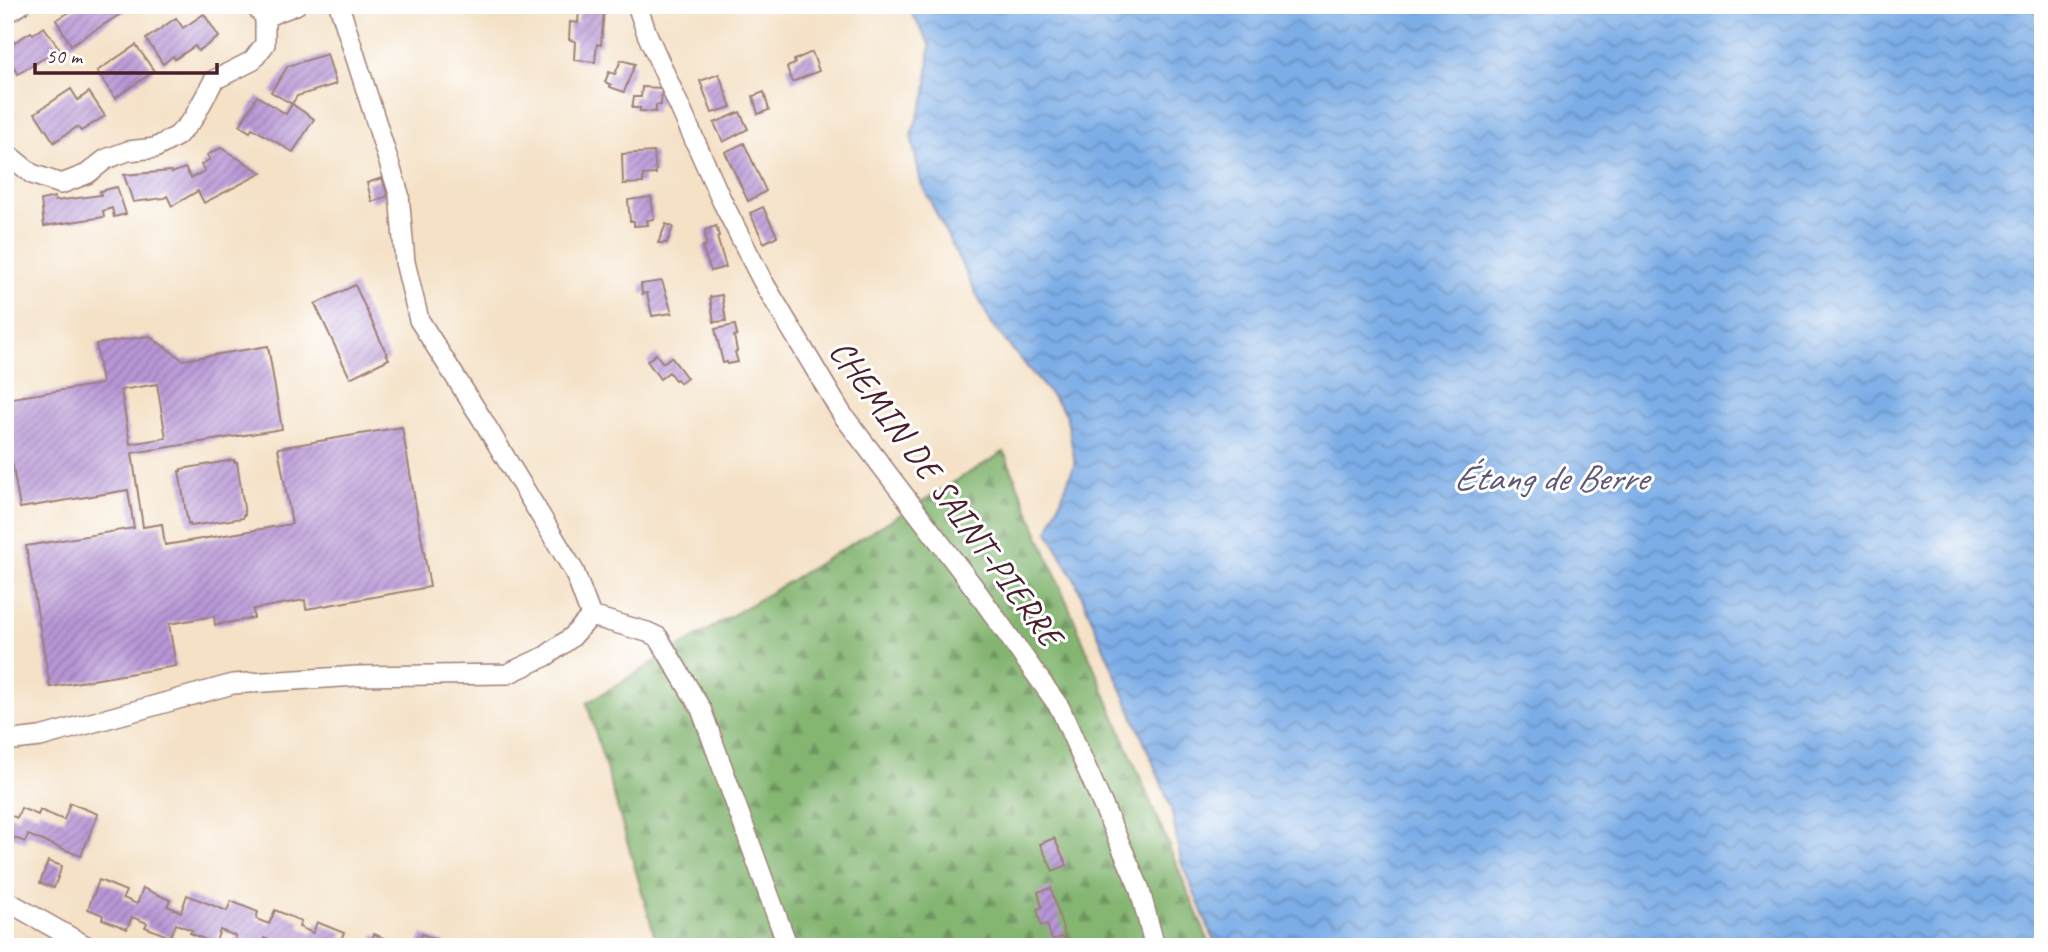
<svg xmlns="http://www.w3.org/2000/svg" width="2048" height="952" font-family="Caveat,sans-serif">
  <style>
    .forest { fill: url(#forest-firs); stroke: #676a4e; stroke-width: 2 }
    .water { fill: url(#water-waves); stroke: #626689; stroke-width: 2 }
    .building { fill: url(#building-hatch); fill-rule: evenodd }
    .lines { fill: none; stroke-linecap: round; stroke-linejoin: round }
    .street-casing { stroke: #9f8078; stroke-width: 22 }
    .street { stroke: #fff; stroke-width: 19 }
    .labels { text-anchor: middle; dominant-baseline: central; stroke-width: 6; stroke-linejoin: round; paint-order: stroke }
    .street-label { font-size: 35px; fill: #4a1f2b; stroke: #fff }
    .water-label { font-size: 37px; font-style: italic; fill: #5e5876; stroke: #fff }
  </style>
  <defs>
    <pattern id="forest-firs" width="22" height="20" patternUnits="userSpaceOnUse" patternTransform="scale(1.75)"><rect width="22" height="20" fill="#84b672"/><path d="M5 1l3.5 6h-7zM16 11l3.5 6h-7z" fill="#6e935e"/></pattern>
    <pattern id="water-waves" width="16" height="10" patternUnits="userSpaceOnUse" patternTransform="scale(1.75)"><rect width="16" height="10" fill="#7bade7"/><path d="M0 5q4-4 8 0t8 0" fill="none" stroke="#678cbb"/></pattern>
    <pattern id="building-hatch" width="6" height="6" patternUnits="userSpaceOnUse" patternTransform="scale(1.75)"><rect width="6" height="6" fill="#b796d6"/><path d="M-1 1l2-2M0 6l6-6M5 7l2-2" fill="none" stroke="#977aae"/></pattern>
  </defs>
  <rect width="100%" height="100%" fill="#fff"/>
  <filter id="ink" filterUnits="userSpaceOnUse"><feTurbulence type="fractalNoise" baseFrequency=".0143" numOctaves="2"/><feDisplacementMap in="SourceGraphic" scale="14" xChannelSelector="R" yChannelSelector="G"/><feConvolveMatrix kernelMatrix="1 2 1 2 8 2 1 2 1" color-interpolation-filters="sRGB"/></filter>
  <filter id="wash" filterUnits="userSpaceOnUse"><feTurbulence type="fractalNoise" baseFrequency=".00686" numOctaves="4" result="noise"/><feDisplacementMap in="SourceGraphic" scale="28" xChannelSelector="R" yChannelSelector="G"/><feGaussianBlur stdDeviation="1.57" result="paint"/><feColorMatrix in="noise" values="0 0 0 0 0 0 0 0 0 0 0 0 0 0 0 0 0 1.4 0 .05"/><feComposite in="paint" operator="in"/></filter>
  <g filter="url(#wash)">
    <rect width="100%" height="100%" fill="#f4e1c6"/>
    <!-- forest -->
    <path class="forest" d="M 1004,452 L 1211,947 L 658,947 L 587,703 Z"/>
    <!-- water -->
    <path class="water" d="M 904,5 L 2043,5 L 2043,947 L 1217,947 L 1181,862 L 1171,808 L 1156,770 L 1075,580 L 1048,532 L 1075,463 L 1066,413 L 992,325 L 921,183 L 911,135 L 926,94 L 930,45 L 910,10 Z"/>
    <g id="blocks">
      <!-- building -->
      <g class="building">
        <path d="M 82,5 L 135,5 L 71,45 L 56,20 Z"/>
        <path d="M 604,9 L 601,45 L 597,44 L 595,62 L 574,60 L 575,41 L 569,40 L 570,22 L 578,23 L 579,10 Z"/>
        <path d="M 204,14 L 219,37 L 198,51 L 195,46 L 175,59 L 173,56 L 163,64 L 146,39 L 176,18 L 183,28 Z"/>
        <path d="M 44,27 L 61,51 L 47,59 L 46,57 L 18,74 L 5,53 L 5,48 L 31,32 L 33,34 Z"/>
        <path d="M 136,45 L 154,71 L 115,98 L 97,71 Z"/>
        <path d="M 812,52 L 819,71 L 792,82 L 787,67 L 795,64 L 794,60 Z"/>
        <path d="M 327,54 L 336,84 L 297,96 L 292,104 L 271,92 L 288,66 Z"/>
        <path d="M 621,60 L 635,64 L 624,92 L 610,87 L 611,85 L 605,82 L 609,72 L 615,74 Z"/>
        <path d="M 719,74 L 731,107 L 712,113 L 700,81 Z"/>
        <path d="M 642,87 L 662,88 L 661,105 L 656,105 L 656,112 L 640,111 L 640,108 L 632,108 L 634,97 L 641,97 Z"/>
        <path d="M 71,89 L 78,100 L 89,92 L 105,116 L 81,131 L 77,127 L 54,142 L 35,113 Z"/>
        <path d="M 764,92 L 769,110 L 758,114 L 753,96 Z"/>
        <path d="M 257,96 L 286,114 L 292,104 L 314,119 L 293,152 L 252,128 L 250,132 L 240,126 Z"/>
        <path d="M 740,112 L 748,129 L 723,142 L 714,123 Z"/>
        <path d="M 744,143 L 766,191 L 748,201 L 725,152 Z"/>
        <path d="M 221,148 L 262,173 L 204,203 L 198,191 L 172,206 L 167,196 L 164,198 L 133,202 L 124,175 L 171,171 L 172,173 L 185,168 L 191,178 L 205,171 L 201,165 L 210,159 L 207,155 Z"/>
        <path d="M 654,152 L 656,174 L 643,175 L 643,183 L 623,184 L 622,154 Z"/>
        <path d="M 382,178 L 388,196 L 372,202 L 367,183 Z"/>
        <path d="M 117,187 L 126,214 L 114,217 L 112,208 L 103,211 L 104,217 L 44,226 L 41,200 L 55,197 L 55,201 L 101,195 L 100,191 Z"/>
        <path d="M 651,197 L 654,219 L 647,220 L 648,225 L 634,226 L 634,221 L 630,221 L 628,200 Z"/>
        <path d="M 763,207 L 777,236 L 764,243 L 750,213 Z"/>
        <path d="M 666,224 L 673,227 L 667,243 L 658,243 Z"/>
        <path d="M 716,226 L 719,236 L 717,237 L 726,267 L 711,271 L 702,247 L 706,245 L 705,230 Z"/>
        <path d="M 662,281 L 672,313 L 652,316 L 647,293 L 642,294 L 641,284 Z"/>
        <path d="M 355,285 L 389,359 L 350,378 L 315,304 Z"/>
        <path d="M 722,295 L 726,321 L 714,322 L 710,297 Z"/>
        <path d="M 735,325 L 737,335 L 734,336 L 737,351 L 735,352 L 738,362 L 727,364 L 727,362 L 723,363 L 715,329 Z"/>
        <path d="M 149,336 L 183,360 L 268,346 L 282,429 L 132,453 L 143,527 L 162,524 L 165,545 L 292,524 L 278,448 L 402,427 L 430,587 L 306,609 L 305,600 L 253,609 L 254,618 L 215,625 L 214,616 L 169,624 L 176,666 L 50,687 L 26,546 L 134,528 L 128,490 L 20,508 L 7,433 L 5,432 L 5,399 L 102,384 L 96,344 ZM 157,384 L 166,438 L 130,444 L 121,390 Z"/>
        <path d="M 656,354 L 663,363 L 671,357 L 687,378 L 680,383 L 677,379 L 675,380 L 669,372 L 660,379 L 647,361 Z"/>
        <path d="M 234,460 L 234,462 L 237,462 L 245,515 L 243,515 L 243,518 L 190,526 L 190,524 L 188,524 L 179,471 L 181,471 L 181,469 Z"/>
        <path d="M 70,803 L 98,814 L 81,856 L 28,835 L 25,842 L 10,836 L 5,849 L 5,813 L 17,818 L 21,808 L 38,815 L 40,810 L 64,820 Z"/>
        <path d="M 1054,838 L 1067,865 L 1053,871 L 1040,844 Z"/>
        <path d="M 48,861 L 62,866 L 54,888 L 40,883 Z"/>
        <path d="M 99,880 L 126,891 L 123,898 L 137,904 L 143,888 L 170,900 L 167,906 L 181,912 L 187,895 L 227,911 L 231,901 L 258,912 L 256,919 L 269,924 L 275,910 L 301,921 L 299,927 L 313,933 L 317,922 L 344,933 L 341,939 L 354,945 L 354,947 L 278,947 L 279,944 L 264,938 L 260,947 L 250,947 L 235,940 L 236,936 L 220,930 L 215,944 L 190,933 L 192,930 L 176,924 L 170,937 L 145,927 L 147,923 L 132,917 L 127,929 L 102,919 L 103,915 L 88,909 Z"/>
        <path d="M 1051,888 L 1065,936 L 1052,940 L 1047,924 L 1041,926 L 1037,909 L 1042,907 L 1038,892 Z"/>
        <path d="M 374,934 L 404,947 L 369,947 Z"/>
        <path d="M 422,934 L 449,945 L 448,947 L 417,947 Z"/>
        <path d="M 1070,940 L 1073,947 L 1061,947 L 1059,944 Z"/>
      </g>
    </g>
  </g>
  <g filter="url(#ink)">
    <use href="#blocks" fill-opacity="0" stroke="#9f8078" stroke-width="2"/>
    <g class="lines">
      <!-- street casing -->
      <g class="street-casing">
        <g id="street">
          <path d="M 339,5 L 399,194 L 405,262 L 419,320 L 482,419 L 574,571 L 591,616"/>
          <path d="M 637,5 L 647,34 L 721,199 L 762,280 L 842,414 L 973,586 L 1060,708 L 1139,887 L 1155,947"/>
          <path d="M 5,14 L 20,5"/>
          <path d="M 265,17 L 296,5"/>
          <path d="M 5,152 L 32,174 L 61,184 L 87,174 L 106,159 L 128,151 L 155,148 L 177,136 L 193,119 L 214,80 L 252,61 L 265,44 L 265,17 L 254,5"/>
          <path d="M 591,616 L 647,632 L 658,637 L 701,709 L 788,947"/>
          <path d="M 5,741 L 40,737 L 233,684 L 357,676 L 507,674 L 546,656 L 572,637 L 591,616"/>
          <path d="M 5,900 L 88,947"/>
        </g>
      </g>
      <!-- street -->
      <use href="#street" class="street"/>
    </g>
  </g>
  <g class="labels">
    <!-- street labels -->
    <g class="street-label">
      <text transform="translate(946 493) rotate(54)">CHEMIN DE SAINT-PIERRE</text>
    </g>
    <!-- water labels -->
    <g class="water-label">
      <text x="1550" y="477">Étang de Berre</text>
    </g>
  </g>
  <!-- margin -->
  <rect width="2048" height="952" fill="none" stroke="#fff" stroke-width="28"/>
  <!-- scale -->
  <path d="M35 63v10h182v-10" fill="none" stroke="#4a1f2b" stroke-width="3.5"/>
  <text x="46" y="63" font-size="21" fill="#4a1f2b" stroke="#ffffff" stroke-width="5" paint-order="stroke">50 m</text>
</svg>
